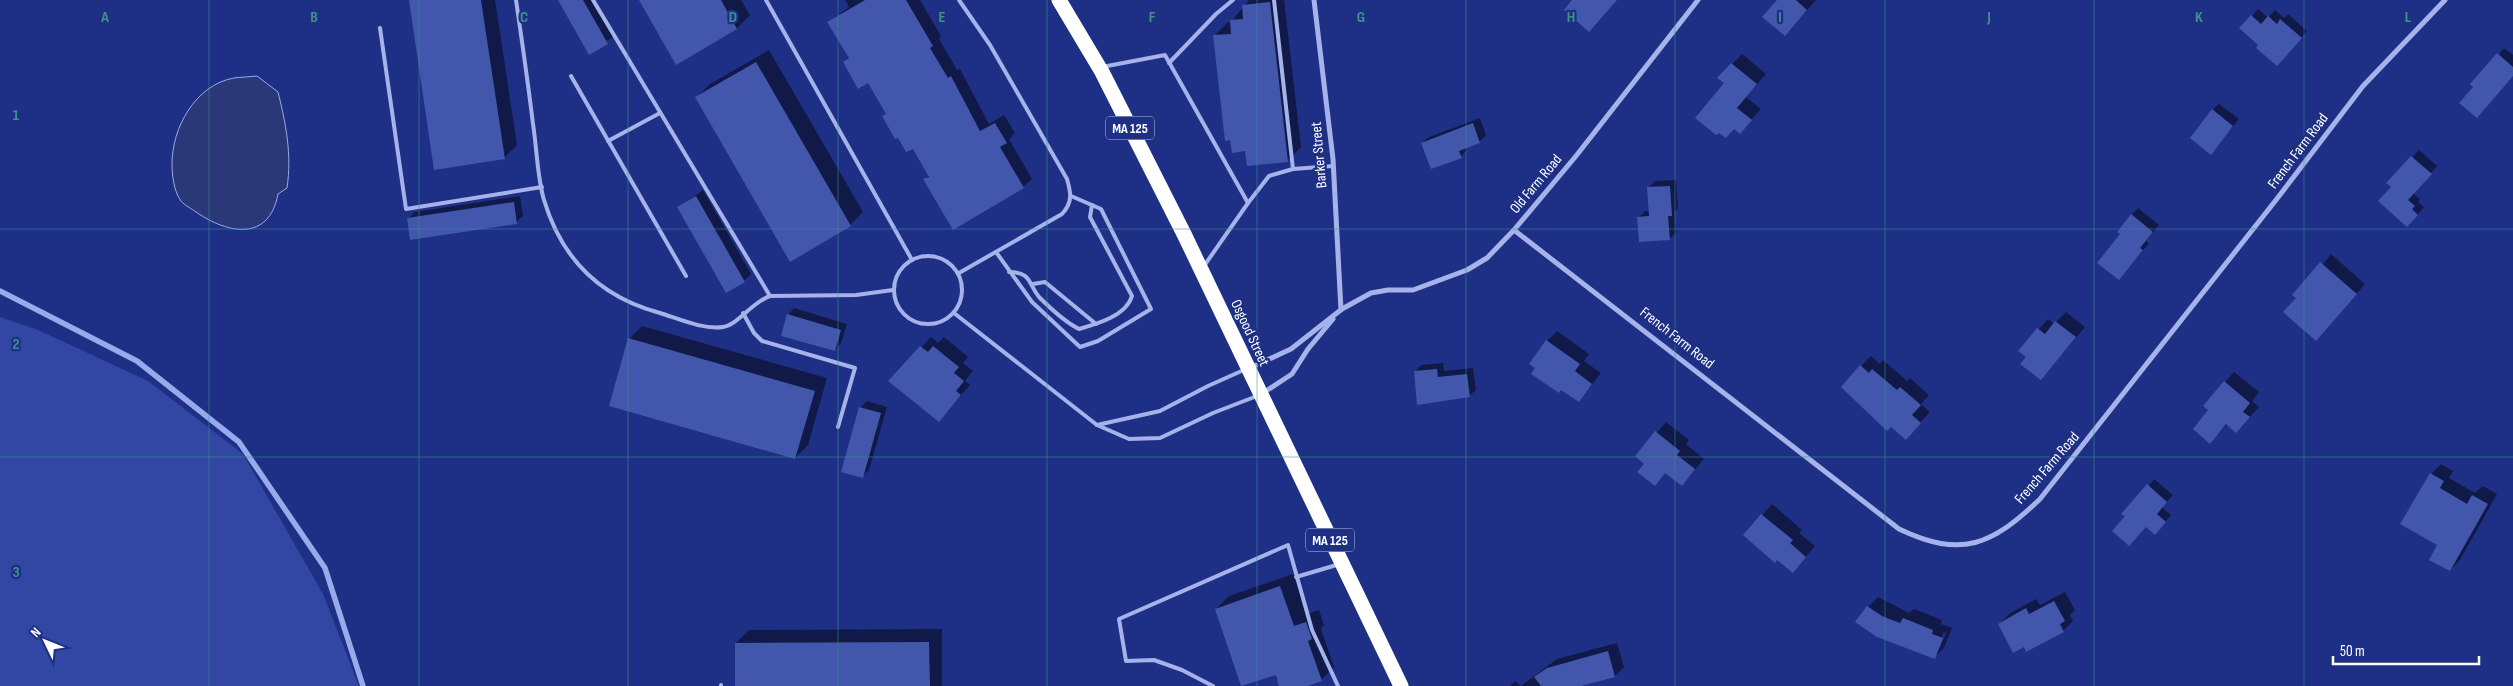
<svg xmlns="http://www.w3.org/2000/svg" width="2513" height="686" font-family="'Sofia Sans Condensed',sans-serif">
  <style>
    .green { fill: #3147a3 }
    .water { fill: #2a3878; stroke: #99aaec }
    .shadow { fill: #0007; fill-rule: evenodd }
    .lines { fill: none; stroke-linecap: round; stroke-linejoin: round }
    .stream { stroke: #99aaec; stroke-width: 5.5 }
    .building { fill: #4256ac }
    .lane { stroke: #a5b3ea; stroke-width: 4 }
    .street { stroke: #a5b3ea; stroke-width: 5 }
    .highway { stroke: #fff; stroke-width: 15 }
    .grid { fill: none; stroke: #3f918b; stroke-width: 1; stroke-opacity: 0.55 }
    .labels { text-anchor: middle; dominant-baseline: central; stroke-width: 4.5; stroke-linejoin: round; paint-order: stroke }
    .shield { fill: #1e3085; stroke: #bcc1da; stroke-width: 1 }
    .shield-label { font-size: 14px; font-weight: bold; fill: #fff }
    .street-label { font-size: 15px; fill: #fff; stroke: #1e3085 }
    .grid-label { font-size: 16px; text-anchor: middle; font-weight: bold; fill: #3f918b; stroke: #1e3085; stroke-width: 4.5; stroke-linejoin: round; paint-order: stroke }
  </style>
  <rect width="100%" height="100%" fill="#1e3085"/>
  <!-- green -->
  <path class="green" d="M 0,317 L 38,330 L 148,381 L 243,454 L 323,594 L 359,686 L 0,686 Z"/>
  <!-- water -->
  <path class="water" d="M 257,76 L 278,92 C 286,124 292,155 287,188 L 278,194 C 269,242 228,234 196,212 C 192,209 184,205 181,201 C 174,192 172,175 172,164 C 172,128 195,85 234,78 C 241,77 249,77 257,76 Z"/>
  <!-- shadow -->
  <g class="shadow">
    <path d="M 410,0 L 495,0 L 517,145 L 504,158 Z"/>
    <path d="M 559,0 L 593,0 L 614,36 L 590,53 Z"/>
    <path d="M 641,0 L 741,0 L 750,15 L 737,28 L 676,63 Z"/>
    <path d="M 845,0 L 920,0 L 941,36 L 939,39 L 957,70 L 960,69 L 989,124 L 1004,115 L 1015,133 L 1009,139 L 1032,179 L 1023,187 L 925,180 L 929,175 L 913,147 L 883,116 L 887,113 L 868,82 L 844,62 L 849,57 L 829,22 L 849,7 Z"/>
    <path d="M 1249,0 L 1284,0 L 1301,147 L 1288,160 L 1248,165 L 1246,150 L 1214,36 L 1227,23 L 1231,22 Z"/>
    <path d="M 1778,0 L 1816,0 L 1794,25 Z"/>
    <path d="M 2258,9 L 2268,18 L 2275,10 L 2284,18 L 2288,14 L 2307,31 L 2284,58 L 2260,44 L 2252,16 Z"/>
    <path d="M 2504,48 L 2513,55 L 2513,76 L 2474,87 Z"/>
    <path d="M 769,50 L 863,212 L 850,225 L 697,97 L 710,84 Z"/>
    <path d="M 1742,54 L 1766,74 L 1746,97 L 1761,109 L 1740,132 L 1735,128 L 1719,131 L 1725,83 L 1719,78 Z"/>
    <path d="M 2219,104 L 2239,119 L 2211,153 L 2212,110 Z"/>
    <path d="M 1480,118 L 1486,135 L 1479,142 L 1466,147 L 1467,150 L 1461,156 L 1422,143 L 1429,137 Z"/>
    <path d="M 2419,150 L 2437,166 L 2413,193 L 2420,199 L 2418,202 L 2424,207 L 2414,219 L 2388,183 Z"/>
    <path d="M 1676,180 L 1678,208 L 1674,212 L 1676,233 L 1669,239 L 1638,218 L 1645,211 L 1650,211 L 1649,188 L 1655,181 Z"/>
    <path d="M 703,190 L 751,274 L 744,281 L 679,207 Z"/>
    <path d="M 520,196 L 523,216 L 516,222 L 408,219 L 415,212 Z"/>
    <path d="M 2138,208 L 2159,225 L 2146,241 L 2149,243 L 2125,272 L 2122,234 L 2132,215 Z"/>
    <path d="M 2331,254 L 2365,284 L 2325,330 L 2297,298 Z"/>
    <path d="M 794,308 L 847,324 L 841,343 L 835,350 L 788,315 Z"/>
    <path d="M 2066,312 L 2085,327 L 2041,379 L 2027,356 L 2020,351 L 2048,319 L 2054,324 Z"/>
    <path d="M 642,326 L 827,378 L 808,445 L 795,458 L 629,339 Z"/>
    <path d="M 1557,331 L 1589,354 L 1584,361 L 1601,373 L 1579,401 L 1562,388 L 1547,341 Z"/>
    <path d="M 931,337 L 938,343 L 944,337 L 968,357 L 963,363 L 973,371 L 965,381 L 970,385 L 939,421 L 890,381 Z"/>
    <path d="M 1871,356 L 1880,364 L 1883,360 L 1907,381 L 1910,378 L 1929,395 L 1921,404 L 1930,412 L 1906,438 L 1861,366 Z"/>
    <path d="M 1443,363 L 1444,371 L 1473,368 L 1476,390 L 1469,396 L 1415,372 L 1421,365 Z"/>
    <path d="M 2234,372 L 2259,392 L 2252,401 L 2259,407 L 2236,431 L 2227,424 L 2210,442 L 2210,410 L 2225,382 Z"/>
    <path d="M 867,401 L 887,407 L 869,470 L 862,477 L 860,408 Z"/>
    <path d="M 1666,422 L 1689,440 L 1686,444 L 1704,459 L 1682,484 L 1666,472 L 1655,484 L 1646,463 L 1637,456 Z"/>
    <path d="M 2441,464 L 2453,471 L 2449,478 L 2475,493 L 2483,486 L 2497,494 L 2460,560 L 2450,570 L 2439,545 L 2431,474 Z"/>
    <path d="M 2154,479 L 2173,495 L 2162,507 L 2171,515 L 2161,527 L 2147,526 L 2127,516 Z"/>
    <path d="M 1772,504 L 1802,530 L 1799,533 L 1815,546 L 1793,572 L 1745,535 Z"/>
    <path d="M 1293,574 L 1307,614 L 1319,610 L 1324,625 L 1321,629 L 1334,667 L 1321,680 L 1300,686 L 1288,686 L 1216,609 L 1229,596 Z"/>
    <path d="M 2065,592 L 2075,610 L 2070,615 L 2073,621 L 2063,631 L 2024,646 L 1999,624 L 2009,614 L 2036,599 L 2040,605 Z"/>
    <path d="M 1878,597 L 1909,613 L 1914,609 L 1942,620 L 1941,624 L 1952,628 L 1944,648 L 1934,658 L 1868,607 ZM 1944,632 L 1946,633 L 1940,647 L 1938,647 Z"/>
    <path d="M 942,629 L 942,686 L 736,686 L 736,643 L 749,630 Z"/>
    <path d="M 1617,643 L 1624,667 L 1615,676 L 1576,686 L 1521,686 L 1557,659 Z"/>
    <path d="M 1516,681 L 1520,686 L 1510,686 Z"/>
  </g>
  <g class="lines">
    <!-- stream -->
    <path class="stream" d="M 0,291 L 137,361 L 239,442 L 325,568 L 363,686"/>
  </g>
  <!-- building -->
  <g class="building">
    <path d="M 409,0 L 481,0 L 505,159 L 434,170 Z"/>
    <path d="M 558,0 L 583,0 L 608,44 L 589,55 Z"/>
    <path d="M 639,0 L 721,0 L 737,29 L 676,65 Z"/>
    <path d="M 865,0 L 906,0 L 933,46 L 930,48 L 948,78 L 951,76 L 980,131 L 995,123 L 1007,143 L 1000,147 L 1024,188 L 953,230 L 923,179 L 929,177 L 913,149 L 906,152 L 898,138 L 895,139 L 882,116 L 886,114 L 868,83 L 858,89 L 843,62 L 849,58 L 827,22 Z"/>
    <path d="M 1572,0 L 1617,0 L 1589,32 L 1564,10 Z"/>
    <path d="M 1777,0 L 1796,0 L 1807,10 L 1785,36 L 1762,17 Z"/>
    <path d="M 1270,2 L 1288,162 L 1247,166 L 1245,151 L 1232,153 L 1230,140 L 1225,141 L 1213,35 L 1231,34 L 1230,20 L 1243,19 L 1242,5 Z"/>
    <path d="M 2251,15 L 2261,24 L 2268,16 L 2277,24 L 2280,19 L 2302,38 L 2277,66 L 2256,48 L 2258,45 L 2239,28 Z"/>
    <path d="M 2497,53 L 2513,67 L 2513,76 L 2477,118 L 2459,103 L 2473,87 L 2470,84 Z"/>
    <path d="M 756,62 L 851,226 L 790,262 L 695,97 Z"/>
    <path d="M 1731,63 L 1757,84 L 1737,108 L 1752,120 L 1740,134 L 1734,129 L 1726,138 L 1719,133 L 1716,135 L 1695,118 L 1724,83 L 1717,78 Z"/>
    <path d="M 2212,109 L 2233,126 L 2211,155 L 2190,138 Z"/>
    <path d="M 1473,123 L 1480,143 L 1459,151 L 1462,158 L 1431,169 L 1421,143 Z"/>
    <path d="M 2411,156 L 2432,174 L 2408,200 L 2415,206 L 2412,209 L 2418,215 L 2407,227 L 2378,201 L 2391,187 L 2386,183 Z"/>
    <path d="M 1670,186 L 1672,216 L 1668,216 L 1670,240 L 1639,242 L 1637,217 L 1649,216 L 1647,187 Z"/>
    <path d="M 696,196 L 745,282 L 726,293 L 677,207 Z"/>
    <path d="M 514,202 L 517,224 L 410,240 L 407,218 Z"/>
    <path d="M 2131,214 L 2153,232 L 2140,248 L 2143,250 L 2119,280 L 2097,263 L 2120,234 L 2117,232 Z"/>
    <path d="M 2320,262 L 2357,294 L 2316,341 L 2283,312 L 2296,298 L 2292,295 Z"/>
    <path d="M 787,314 L 841,330 L 835,351 L 781,336 Z"/>
    <path d="M 2055,321 L 2076,337 L 2041,380 L 2020,364 L 2026,357 L 2018,351 L 2037,328 L 2045,334 Z"/>
    <path d="M 628,338 L 815,391 L 795,459 L 609,406 Z"/>
    <path d="M 1546,340 L 1580,364 L 1575,371 L 1592,384 L 1579,402 L 1561,390 L 1559,393 L 1531,374 L 1535,368 L 1529,364 Z"/>
    <path d="M 920,346 L 928,352 L 933,346 L 959,367 L 954,373 L 964,381 L 956,391 L 961,395 L 939,422 L 888,381 Z"/>
    <path d="M 1860,365 L 1869,373 L 1872,369 L 1897,390 L 1900,387 L 1921,405 L 1912,415 L 1921,423 L 1906,440 L 1891,427 L 1887,431 L 1841,387 Z"/>
    <path d="M 1437,369 L 1438,377 L 1467,374 L 1470,397 L 1417,405 L 1414,371 Z"/>
    <path d="M 2224,381 L 2250,403 L 2243,412 L 2250,417 L 2236,433 L 2226,424 L 2210,444 L 2193,429 L 2208,410 L 2203,406 Z"/>
    <path d="M 859,407 L 881,413 L 863,478 L 841,472 Z"/>
    <path d="M 1655,431 L 1680,451 L 1677,455 L 1695,469 L 1682,486 L 1665,473 L 1655,486 L 1637,472 L 1644,464 L 1635,456 Z"/>
    <path d="M 2430,473 L 2444,481 L 2440,488 L 2467,504 L 2472,495 L 2488,504 L 2450,571 L 2429,560 L 2437,545 L 2400,524 Z"/>
    <path d="M 2147,484 L 2167,502 L 2157,514 L 2166,522 L 2155,535 L 2146,527 L 2129,546 L 2112,531 L 2125,516 L 2121,514 Z"/>
    <path d="M 1761,514 L 1793,540 L 1790,543 L 1806,557 L 1793,573 L 1777,560 L 1775,563 L 1743,535 Z"/>
    <path d="M 1280,586 L 1294,626 L 1306,622 L 1312,639 L 1308,641 L 1322,681 L 1308,686 L 1279,686 L 1276,675 L 1241,686 L 1215,609 Z"/>
    <path d="M 2054,601 L 2065,621 L 2060,624 L 2064,632 L 2026,652 L 2024,647 L 2013,653 L 1998,624 L 2026,608 L 2029,614 Z"/>
    <path d="M 1867,606 L 1882,616 L 1900,623 L 1903,618 L 1933,630 L 1932,634 L 1943,638 L 1935,659 L 1877,637 L 1855,622 Z"/>
    <path d="M 929,642 L 930,686 L 735,686 L 735,643 Z"/>
    <path d="M 1608,651 L 1615,677 L 1581,686 L 1541,686 L 1534,677 L 1547,668 Z"/>
  </g>
  <g class="lines">
    <!-- lane -->
    <g class="lane">
      <path d="M 516,0 C 522,41 528,83 533,124 C 537,149 537,176 544,200 C 562,260 600,297 660,313 C 679,319 704,330 723,327 C 738,325 752,302 770,296 L 856,295 L 893,290"/>
      <path d="M 593,0 L 770,296"/>
      <path d="M 766,0 L 912,260"/>
      <path d="M 1274,0 L 1293,169"/>
      <path d="M 380,28 L 406,209 L 542,187"/>
      <path d="M 1169,63 L 1216,14 L 1233,0"/>
      <path d="M 1102,67 L 1165,55 L 1248,203 L 1204,266"/>
      <path d="M 571,76 L 686,276"/>
      <path d="M 608,141 L 660,113"/>
      <path d="M 1248,203 L 1269,176 L 1293,169 L 1333,166"/>
      <path d="M 996,252 L 1032,302 L 1080,347 L 1098,341 L 1151,309 L 1101,209 L 1071,196"/>
      <circle cx="928" cy="290" r="34"/>
      <path d="M 1009,272 C 1032,272 1028,284 1039,297 C 1050,308 1065,322 1079,329 C 1097,324 1126,316 1132,296 L 1090,217 L 1092,205"/>
      <path d="M 959,273 L 1062,214 C 1073,202 1071,193 1067,179 L 990,45 L 959,0"/>
      <path d="M 1033,284 L 1045,282 L 1096,324"/>
      <path d="M 743,313 L 754,333 L 762,341 L 855,368 L 838,427"/>
      <path d="M 954,313 L 1097,425 L 1129,439 L 1160,438 L 1213,413 L 1257,396"/>
      <path d="M 1097,425 L 1160,411 L 1208,386 L 1246,369"/>
      <path d="M 1296,577 L 1340,564"/>
      <path d="M 721,686 L 721,685"/>
      <path d="M 1213,686 L 1182,670 L 1154,660 L 1126,661 L 1119,619 L 1288,545 L 1312,630 L 1338,686"/>
    </g>
    <!-- street -->
    <g class="street">
      <path d="M 1314,0 L 1333,159 L 1341,310"/>
      <path d="M 1514,230 L 1899,529 C 1962,559 1992,545 2040,499 L 2276,200 L 2363,86 L 2445,0"/>
      <path d="M 1250,368 L 1291,349 L 1342,309 L 1371,293 L 1388,290 L 1413,290 L 1467,270 L 1487,258 L 1514,230 L 1576,156 L 1698,0"/>
      <path d="M 1263,393 L 1292,374 L 1308,349 L 1333,319"/>
    </g>
    <!-- highway -->
    <path class="highway" d="M 1059,0 L 1102,72 L 1184,234 L 1401,686"/>
  </g>
  <!-- grid -->
  <path class="grid" d="M 209,0 L 209,686M 419,0 L 419,686M 628,0 L 628,686M 838,0 L 838,686M 1047,0 L 1047,686M 1257,0 L 1257,686M 1466,0 L 1466,686M 1675,0 L 1675,686M 1885,0 L 1885,686M 2094,0 L 2094,686M 2304,0 L 2304,686M 0,229 L 2513,229M 0,457 L 2513,457"/>
  <g class="labels">
    <!-- shield labels -->
    <g class="shield">
      <rect x="1106" y="116.5" width="48" height="23" rx="4"/>
      <rect x="1306" y="528.5" width="48" height="23" rx="4"/>
    </g>
    <g class="shield-label">
      <text x="1130" y="128">MA 125</text>
      <text x="1330" y="540">MA 125</text>
    </g>
    <!-- street labels -->
    <g class="street-label">
      <text transform="translate(2298 151) rotate(-53)">French Farm Road</text>
      <text transform="translate(1319 155) rotate(-95)">Barker Street</text>
      <text transform="translate(1536 184) rotate(-50)">Old Farm Road</text>
      <text transform="translate(1250 333) rotate(65)">Osgood Street</text>
      <text transform="translate(1677 338) rotate(38)">French Farm Road</text>
      <text transform="translate(2047 468) rotate(-49)">French Farm Road</text>
    </g>
  </g>
  <g class="grid-label">
    <text x="105" y="22">A</text>
    <text x="314" y="22">B</text>
    <text x="524" y="22">C</text>
    <text x="733" y="22">D</text>
    <text x="942" y="22">E</text>
    <text x="1152" y="22">F</text>
    <text x="1361" y="22">G</text>
    <text x="1571" y="22">H</text>
    <text x="1780" y="22">I</text>
    <text x="1989" y="22">J</text>
    <text x="2199" y="22">K</text>
    <text x="2408" y="22">L</text>
    <text x="16" y="120">1</text>
    <text x="16" y="349">2</text>
    <text x="16" y="577">3</text>
  </g>
  <!-- north arrow -->
  <g transform="translate(45 641) rotate(313)" stroke="#1e3085" stroke-width="4" paint-order="stroke">
  <path d="M0-4L9 19L0 12L-9 19Z" fill="#ffffff"/>
  <text y="-8" font-size="14" font-weight="bold" text-anchor="middle" fill="#ffffff">N</text>
  </g>
  <!-- scale -->
  <path d="M2333 656v8h146v-8" fill="none" stroke="#ffffff" stroke-width="2.5"/>
  <text x="2340" y="656" font-size="15" fill="#ffffff" stroke="#1e3085" stroke-width="4" paint-order="stroke">50 m</text>
</svg>
